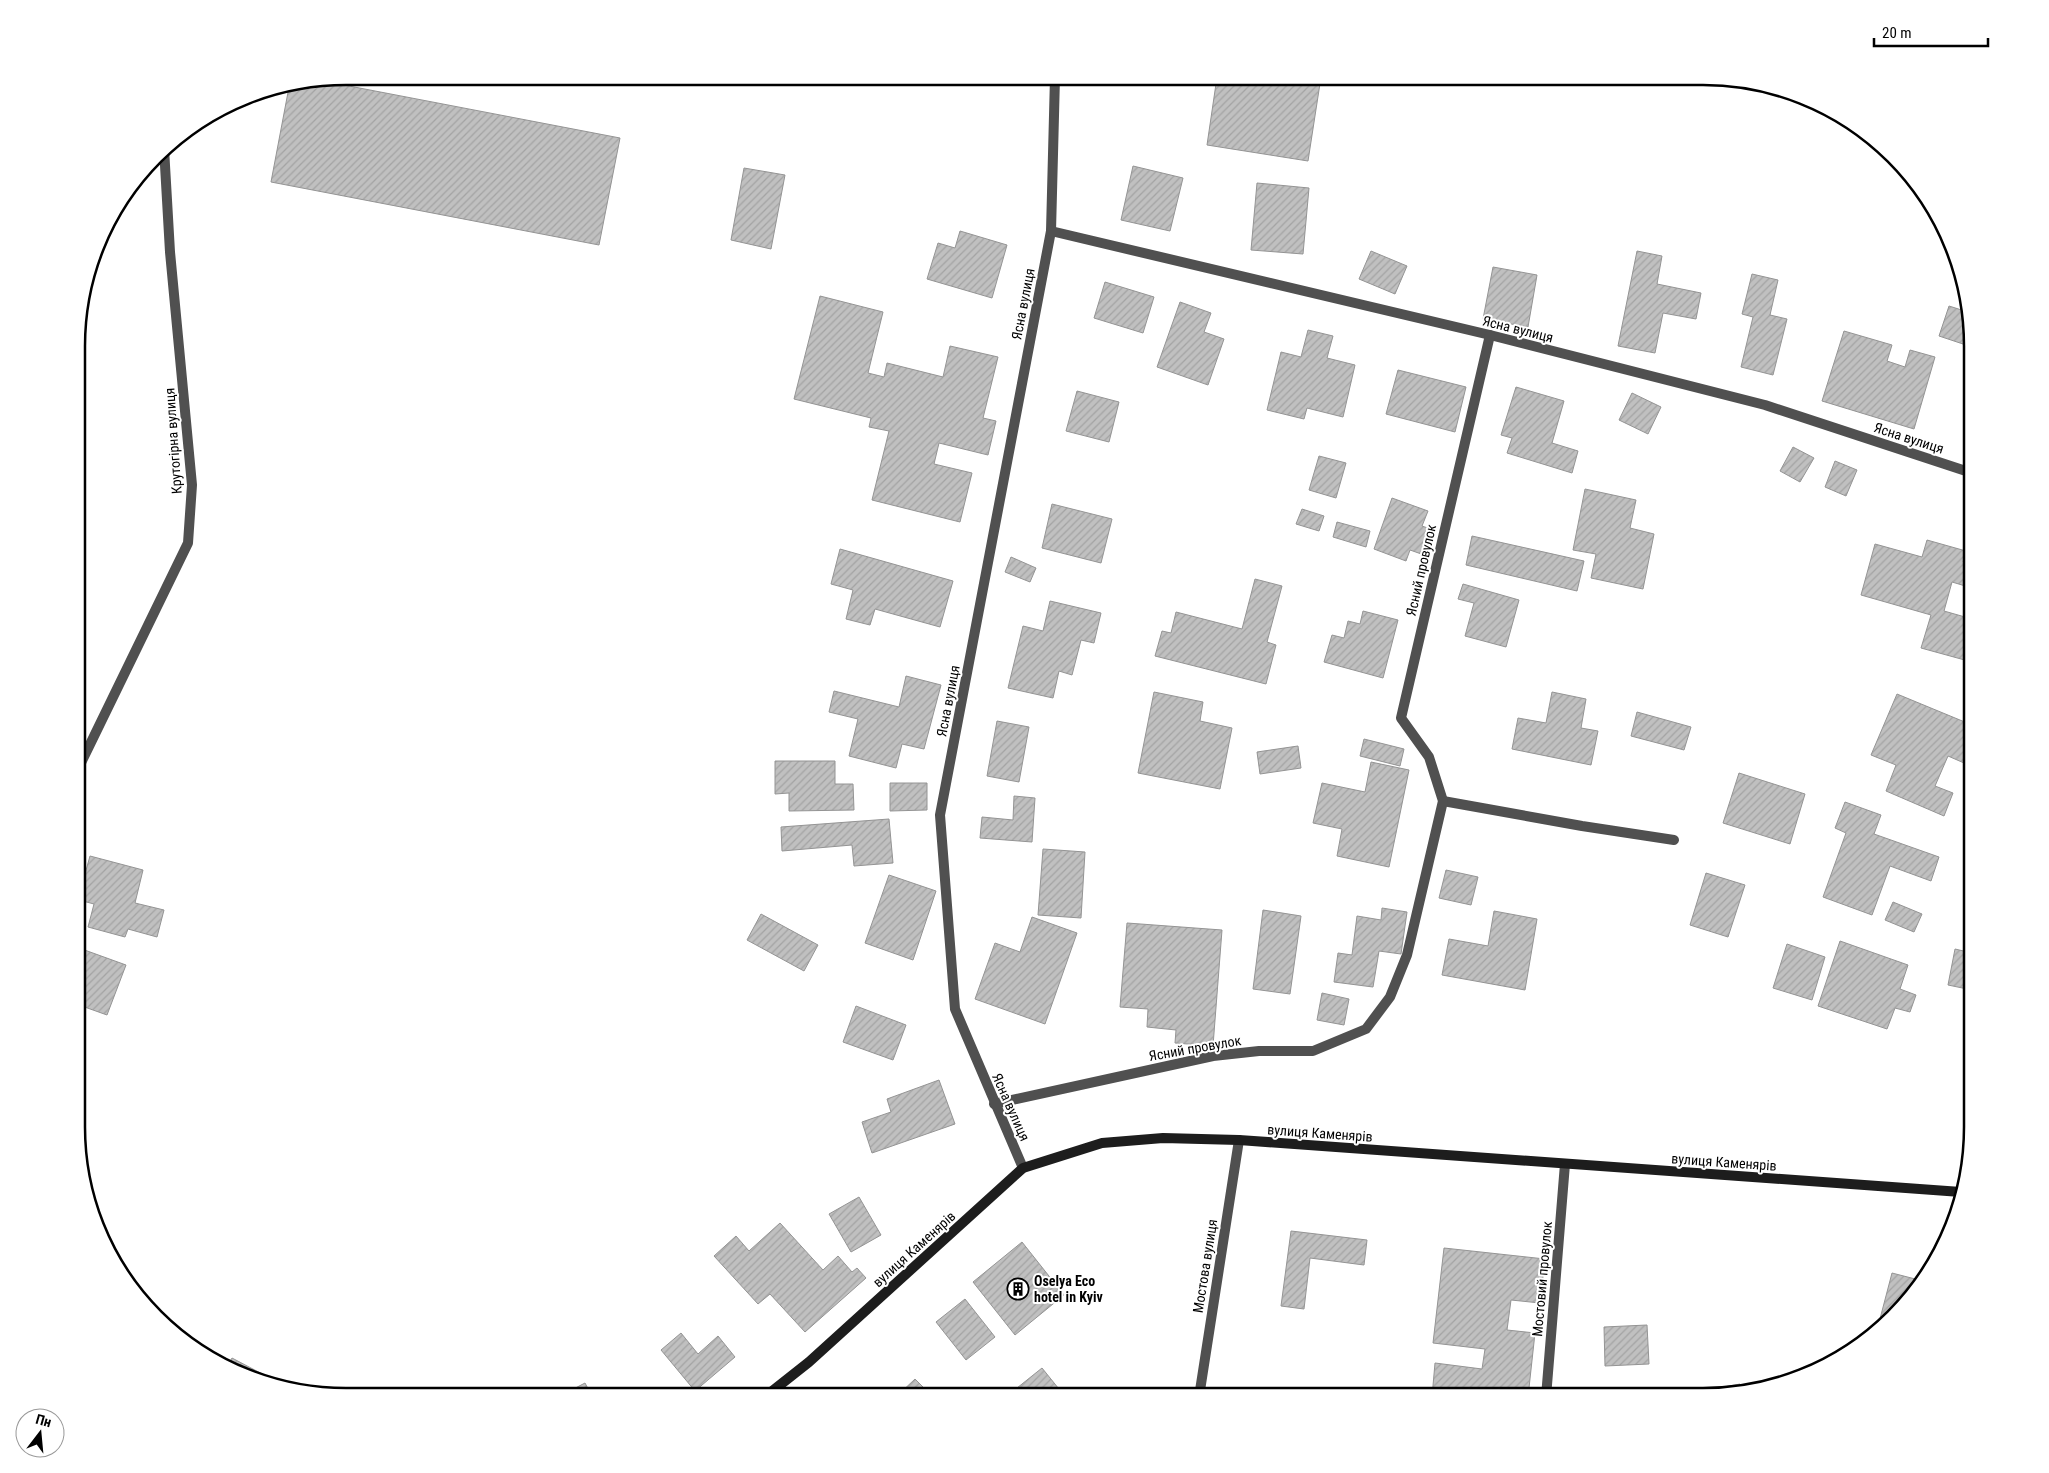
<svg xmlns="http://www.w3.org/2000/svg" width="2049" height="1473" font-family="'Roboto Condensed',sans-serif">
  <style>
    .building { fill: url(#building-hatch); stroke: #949494 }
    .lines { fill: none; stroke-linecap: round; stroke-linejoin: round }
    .street { stroke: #505050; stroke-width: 10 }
    .secondary { stroke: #1d1d1d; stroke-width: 10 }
    .labels { text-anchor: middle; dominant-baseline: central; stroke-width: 4; stroke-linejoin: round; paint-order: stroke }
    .street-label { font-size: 14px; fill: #000; stroke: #fff }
    .poi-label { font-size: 14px; font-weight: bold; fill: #000; stroke: #fff; text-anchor: start }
    .rim { fill: none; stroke: #000; stroke-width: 2.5 }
  </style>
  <defs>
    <pattern id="building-hatch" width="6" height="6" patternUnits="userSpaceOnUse" patternTransform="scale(1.25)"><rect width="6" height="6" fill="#c0c0c0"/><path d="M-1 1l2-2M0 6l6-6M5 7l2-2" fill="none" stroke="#a3a3a3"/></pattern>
  </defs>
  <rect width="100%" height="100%" fill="#fff"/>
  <!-- building -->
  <g class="building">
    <path d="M 1217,77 L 1321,77 L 1308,161 L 1207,145 Z"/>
    <path d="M 323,81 L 620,138 L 599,245 L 271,182 L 289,87 Z"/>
    <path d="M 1133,166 L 1183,178 L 1170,231 L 1121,220 Z"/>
    <path d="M 744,168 L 785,175 L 771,249 L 731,240 Z"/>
    <path d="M 1257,183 L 1309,188 L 1303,254 L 1251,250 Z"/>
    <path d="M 960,231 L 1007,245 L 992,298 L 927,279 L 938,243 L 955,248 Z"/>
    <path d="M 1371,251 L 1407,266 L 1395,294 L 1359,279 Z"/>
    <path d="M 1637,251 L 1662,256 L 1657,284 L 1701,293 L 1696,319 L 1663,313 L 1655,353 L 1618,346 Z"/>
    <path d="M 1493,267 L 1537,275 L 1528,327 L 1483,319 Z"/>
    <path d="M 1752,274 L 1778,280 L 1770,315 L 1787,319 L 1773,375 L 1741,367 L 1753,317 L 1742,314 Z"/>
    <path d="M 1105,282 L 1154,297 L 1143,333 L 1094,318 Z"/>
    <path d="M 820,296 L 883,312 L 868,373 L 884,377 L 887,363 L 943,377 L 950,346 L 998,357 L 983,418 L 996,421 L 988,455 L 939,443 L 934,464 L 972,473 L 960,522 L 872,500 L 889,431 L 869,427 L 871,418 L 794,399 Z"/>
    <path d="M 1180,302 L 1211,313 L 1204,332 L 1224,339 L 1208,385 L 1157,367 Z"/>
    <path d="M 1949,306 L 1968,312 L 1970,321 L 1963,344 L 1939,336 Z"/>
    <path d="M 1308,330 L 1333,336 L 1327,358 L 1355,365 L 1343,417 L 1307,408 L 1304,419 L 1267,410 L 1281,352 L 1301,357 Z"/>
    <path d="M 1844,331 L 1892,345 L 1887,361 L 1905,367 L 1910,350 L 1935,357 L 1914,429 L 1822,401 Z"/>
    <path d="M 1398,370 L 1466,387 L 1455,432 L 1386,414 Z"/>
    <path d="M 1516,387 L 1564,401 L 1552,443 L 1578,451 L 1572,473 L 1507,453 L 1512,438 L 1501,435 Z"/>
    <path d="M 1972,390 L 1972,420 L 1965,419 Z"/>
    <path d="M 1077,391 L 1119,402 L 1109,442 L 1066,431 Z"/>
    <path d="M 1632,393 L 1661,407 L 1648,434 L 1619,420 Z"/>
    <path d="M 1793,447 L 1814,458 L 1800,482 L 1780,471 Z"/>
    <path d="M 1319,456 L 1346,463 L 1336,498 L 1309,490 Z"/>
    <path d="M 1835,461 L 1857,470 L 1846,496 L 1825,487 Z"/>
    <path d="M 1585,489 L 1636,500 L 1630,528 L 1654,534 L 1643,589 L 1591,578 L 1596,554 L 1573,550 Z"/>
    <path d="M 1392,498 L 1428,511 L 1422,526 L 1436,531 L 1427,556 L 1410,550 L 1406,561 L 1374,549 Z"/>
    <path d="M 1052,504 L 1112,519 L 1101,563 L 1042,548 Z"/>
    <path d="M 1302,509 L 1324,516 L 1319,531 L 1296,524 Z"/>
    <path d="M 1337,522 L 1370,531 L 1366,547 L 1333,537 Z"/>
    <path d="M 1472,536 L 1584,561 L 1577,591 L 1466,565 Z"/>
    <path d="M 1927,540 L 1966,551 L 1963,562 L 1972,565 L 1972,588 L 1952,582 L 1944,611 L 1972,619 L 1972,662 L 1921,648 L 1931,615 L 1861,595 L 1875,544 L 1922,557 Z"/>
    <path d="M 840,549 L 953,581 L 940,627 L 875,609 L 870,625 L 846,619 L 853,590 L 831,584 Z"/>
    <path d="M 1011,557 L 1036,568 L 1030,582 L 1005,572 Z"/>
    <path d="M 1255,579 L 1282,586 L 1267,642 L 1276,645 L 1266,684 L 1155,656 L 1162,631 L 1171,633 L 1176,612 L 1242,629 Z"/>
    <path d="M 1463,584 L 1519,600 L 1506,647 L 1465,636 L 1474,603 L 1458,599 Z"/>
    <path d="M 1050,601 L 1101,613 L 1094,643 L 1081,640 L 1072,675 L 1059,671 L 1053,698 L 1008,688 L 1023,626 L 1043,631 Z"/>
    <path d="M 1363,611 L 1398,620 L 1383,678 L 1324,662 L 1332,635 L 1344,638 L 1348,621 L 1360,624 Z"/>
    <path d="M 906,676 L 941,685 L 924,749 L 902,744 L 896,768 L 849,756 L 858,719 L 829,712 L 834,691 L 899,707 Z"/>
    <path d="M 1154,692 L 1203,702 L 1200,721 L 1232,728 L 1220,789 L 1138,773 Z"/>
    <path d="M 1552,692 L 1586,699 L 1581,728 L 1598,731 L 1591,765 L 1512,749 L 1518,718 L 1546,723 Z"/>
    <path d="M 1897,694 L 1972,725 L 1971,766 L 1948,756 L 1935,786 L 1953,793 L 1944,816 L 1886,791 L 1896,765 L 1871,755 Z"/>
    <path d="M 1637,712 L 1691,727 L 1684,750 L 1631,736 Z"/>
    <path d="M 997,721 L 1029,727 L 1019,782 L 987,776 Z"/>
    <path d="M 1364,739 L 1404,749 L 1400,766 L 1360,756 Z"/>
    <path d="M 1298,746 L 1301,768 L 1260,774 L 1257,752 Z"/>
    <path d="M 775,761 L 835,761 L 835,784 L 853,784 L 854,810 L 789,811 L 789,793 L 775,794 Z"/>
    <path d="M 1371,762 L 1409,770 L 1389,867 L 1337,856 L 1342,829 L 1313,823 L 1322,783 L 1365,792 Z"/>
    <path d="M 1739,773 L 1805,794 L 1790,844 L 1723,823 Z"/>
    <path d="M 890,783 L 927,783 L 927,810 L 890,811 Z"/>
    <path d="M 1014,796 L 1035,798 L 1032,842 L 980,838 L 982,817 L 1013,820 Z"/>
    <path d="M 1845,802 L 1881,815 L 1874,834 L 1939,857 L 1931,881 L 1890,866 L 1872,915 L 1823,897 L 1846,833 L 1835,828 Z"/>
    <path d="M 889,819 L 893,863 L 854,866 L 852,845 L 782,851 L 781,827 Z"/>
    <path d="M 1043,849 L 1085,852 L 1081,918 L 1038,915 Z"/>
    <path d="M 90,856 L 143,870 L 135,903 L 164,910 L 157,937 L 128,929 L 125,937 L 88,927 L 94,904 L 79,900 L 79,872 L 85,874 Z"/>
    <path d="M 1446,870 L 1478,877 L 1471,905 L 1439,898 Z"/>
    <path d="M 1706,873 L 1745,885 L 1728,937 L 1690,925 Z"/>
    <path d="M 889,875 L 936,891 L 913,960 L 865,943 Z"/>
    <path d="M 1893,902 L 1922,914 L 1914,932 L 1885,920 Z"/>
    <path d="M 1382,908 L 1407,912 L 1401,954 L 1379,951 L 1373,987 L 1334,982 L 1338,953 L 1352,955 L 1357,916 L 1381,920 Z"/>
    <path d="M 1263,910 L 1301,916 L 1290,994 L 1253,989 Z"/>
    <path d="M 1494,911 L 1537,919 L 1525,990 L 1442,975 L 1449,939 L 1488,946 Z"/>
    <path d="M 761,914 L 818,945 L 804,971 L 747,940 Z"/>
    <path d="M 1032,917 L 1077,933 L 1045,1024 L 975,999 L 995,943 L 1020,952 Z"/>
    <path d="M 1127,923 L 1222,930 L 1213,1046 L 1175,1043 L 1176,1030 L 1147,1027 L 1148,1009 L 1120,1007 Z"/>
    <path d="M 1840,941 L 1908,965 L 1900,989 L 1916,995 L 1910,1012 L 1895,1008 L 1887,1029 L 1818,1006 Z"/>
    <path d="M 1787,944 L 1825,957 L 1812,1000 L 1773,988 Z"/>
    <path d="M 79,948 L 126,965 L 107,1015 L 79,1005 Z"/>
    <path d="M 1955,949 L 1972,953 L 1972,990 L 1948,985 Z"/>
    <path d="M 1322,993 L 1349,999 L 1344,1025 L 1317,1020 Z"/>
    <path d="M 856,1006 L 906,1025 L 893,1060 L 843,1042 Z"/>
    <path d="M 939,1080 L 955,1124 L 872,1153 L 862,1122 L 891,1112 L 887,1099 Z"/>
    <path d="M 859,1197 L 881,1235 L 851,1252 L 829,1214 Z"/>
    <path d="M 780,1223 L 823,1270 L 838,1256 L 852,1272 L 857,1268 L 866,1278 L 805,1332 L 770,1294 L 758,1304 L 714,1256 L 736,1236 L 749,1251 Z"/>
    <path d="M 1291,1231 L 1367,1240 L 1364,1265 L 1310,1258 L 1304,1309 L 1281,1306 Z"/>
    <path d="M 1022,1242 L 1064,1295 L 1015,1335 L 973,1282 Z"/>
    <path d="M 1444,1248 L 1545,1259 L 1540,1303 L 1511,1300 L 1507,1330 L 1535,1333 L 1528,1397 L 1432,1397 L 1435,1363 L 1482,1369 L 1485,1349 L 1433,1343 Z"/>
    <path d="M 1892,1273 L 1923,1281 L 1917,1292 L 1876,1334 Z"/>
    <path d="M 965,1299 L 995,1337 L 966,1360 L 936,1322 Z"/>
    <path d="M 1647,1325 L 1649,1364 L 1605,1366 L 1604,1327 Z"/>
    <path d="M 681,1333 L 698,1354 L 718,1336 L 735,1357 L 695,1391 L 661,1350 Z"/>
    <path d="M 232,1358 L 268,1377 L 266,1382 L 243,1376 L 227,1367 Z"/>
    <path d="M 1042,1368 L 1063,1394 L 1059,1396 L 1007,1396 Z"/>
    <path d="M 915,1379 L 932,1396 L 897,1396 Z"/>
    <path d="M 585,1383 L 592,1396 L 560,1396 Z"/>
    <path d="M 1740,1384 L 1741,1392 L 1714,1395 L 1713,1389 Z"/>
  </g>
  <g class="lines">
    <!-- street -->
    <g class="street">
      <path d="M 1051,231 L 1490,335 L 1765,405 L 1972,473"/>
      <path d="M 79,767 L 188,543 L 192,485 L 170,252 L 164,148"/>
      <path d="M 1443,801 L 1582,826 L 1674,840"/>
      <path d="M 994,1104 L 1213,1056 L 1259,1051 L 1313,1051 L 1366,1029 L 1390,997 L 1407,955 L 1443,801 L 1429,757 L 1401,718 L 1490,335"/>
      <path d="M 1023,1168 L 955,1009 L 940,815 L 1051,231 L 1055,77"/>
      <path d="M 1199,1397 L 1239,1140"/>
      <path d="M 1546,1397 L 1565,1164"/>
    </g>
    <!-- secondary -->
    <path class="secondary" d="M 766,1396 L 809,1362 L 1023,1168 L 1102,1143 L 1163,1138 L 1239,1140 L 1961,1192"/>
  </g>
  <!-- icons -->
  <defs>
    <g id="building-ring" transform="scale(1.125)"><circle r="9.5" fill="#fff" stroke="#000" stroke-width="1.5"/><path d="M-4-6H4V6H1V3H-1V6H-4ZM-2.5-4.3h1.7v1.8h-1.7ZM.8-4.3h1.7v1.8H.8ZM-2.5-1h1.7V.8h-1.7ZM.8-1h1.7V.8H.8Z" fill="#000"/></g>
  </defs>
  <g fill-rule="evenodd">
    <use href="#building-ring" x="1018" y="1289"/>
  </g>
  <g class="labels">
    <!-- street labels -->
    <g class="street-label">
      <text transform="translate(1023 304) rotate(-79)">Ясна вулиця</text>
      <text transform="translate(1518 329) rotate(14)">Ясна вулиця</text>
      <text transform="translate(1909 438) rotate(18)">Ясна вулиця</text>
      <text transform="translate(173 441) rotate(-94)">Крутогірна вулиця</text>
      <text transform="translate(1421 570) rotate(-77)">Ясний провулок</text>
      <text transform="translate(948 701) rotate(-79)">Ясна вулиця</text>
      <text transform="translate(1195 1048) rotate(-10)">Ясний провулок</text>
      <text transform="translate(1011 1107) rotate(66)">Ясна вулиця</text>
      <text transform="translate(1320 1133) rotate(4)">вулиця Каменярів</text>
      <text transform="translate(1724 1162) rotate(4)">вулиця Каменярів</text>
      <text transform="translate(914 1249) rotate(-42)">вулиця Каменярів</text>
      <text transform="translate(1205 1266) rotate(-81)">Мостова вулиця</text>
      <text transform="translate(1542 1279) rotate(-85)">Мостовий провулок</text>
    </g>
    <!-- poi labels -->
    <g class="poi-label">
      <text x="1034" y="1281">Oselya Eco<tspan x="1034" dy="16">hotel in Kyiv</tspan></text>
    </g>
  </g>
  <!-- crop -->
  <path d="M0 0H2049V1473H0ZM346 85H1703A261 261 0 0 1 1964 346V1127A261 261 0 0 1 1703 1388H346A261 261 0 0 1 85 1127V346A261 261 0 0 1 346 85Z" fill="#fff" fill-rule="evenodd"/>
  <path class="rim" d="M346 85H1703A261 261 0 0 1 1964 346V1127A261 261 0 0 1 1703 1388H346A261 261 0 0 1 85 1127V346A261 261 0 0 1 346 85Z"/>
  <!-- north arrow -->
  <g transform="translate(40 1433) rotate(16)"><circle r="24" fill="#ffffff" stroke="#999999"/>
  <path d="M0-4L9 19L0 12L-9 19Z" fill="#000000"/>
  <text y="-8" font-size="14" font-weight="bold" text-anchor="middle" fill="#000000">Пн</text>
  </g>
  <!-- scale -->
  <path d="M1874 38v8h114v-8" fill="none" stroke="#000000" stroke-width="2.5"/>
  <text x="1882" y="38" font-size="15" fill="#000000" stroke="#ffffff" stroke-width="4" paint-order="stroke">20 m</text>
</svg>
